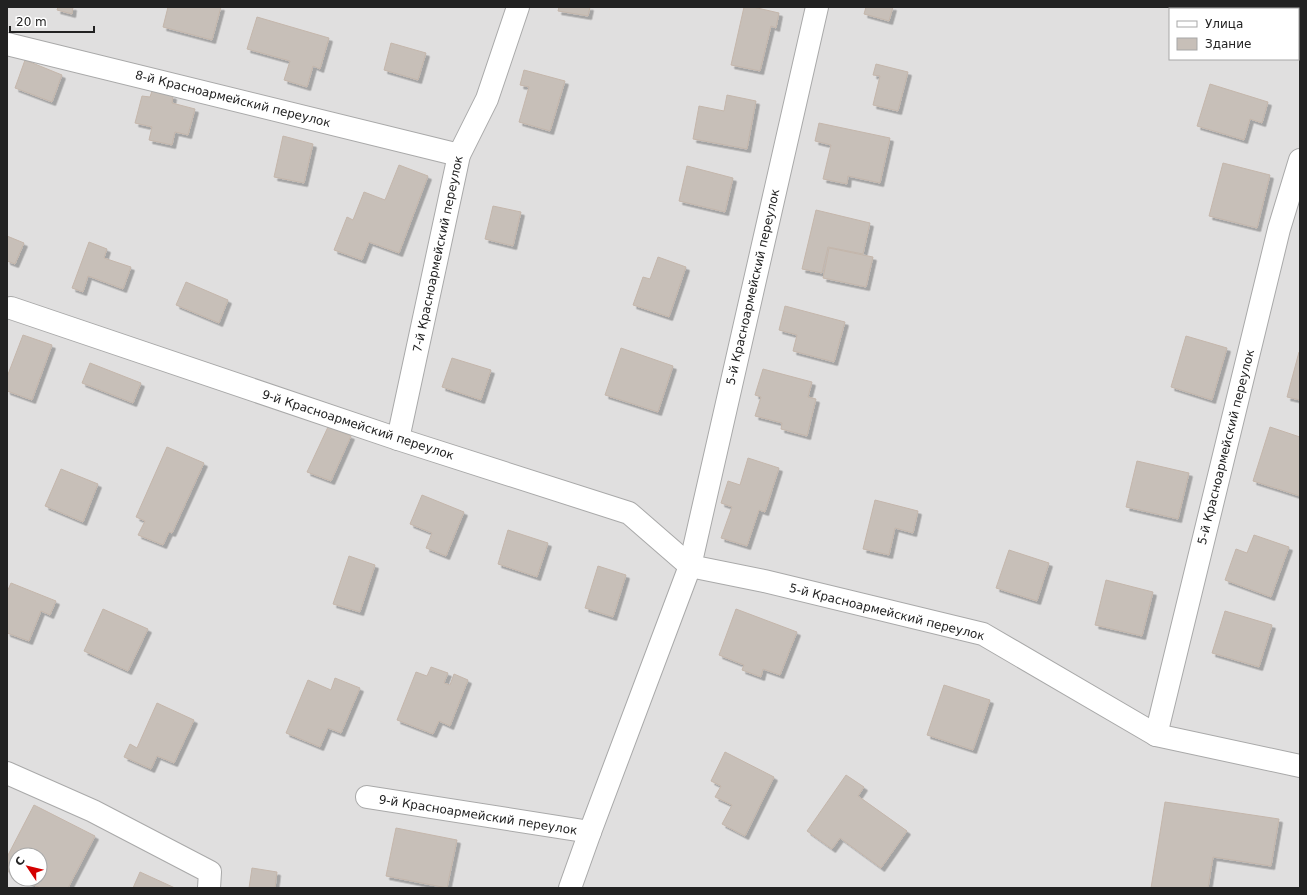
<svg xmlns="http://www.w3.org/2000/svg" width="1307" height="895" font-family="'DejaVu Sans',sans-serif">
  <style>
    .residential { fill: #e0dfdf; fill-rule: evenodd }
    .building { fill: #c7bfb8; stroke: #c4b6ab; filter: url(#shadow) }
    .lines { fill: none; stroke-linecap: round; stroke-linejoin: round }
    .minor-casing { stroke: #a9a9a9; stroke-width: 24 }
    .minor { stroke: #fff; stroke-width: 22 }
    .labels { text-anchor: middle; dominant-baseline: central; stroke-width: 4; stroke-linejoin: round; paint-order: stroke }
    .street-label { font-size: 12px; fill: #222; stroke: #fff }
  </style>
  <defs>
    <filter id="shadow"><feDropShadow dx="3.5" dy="3.5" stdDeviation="0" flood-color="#0004"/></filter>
  </defs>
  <rect width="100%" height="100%" fill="#f2efe9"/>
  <!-- residential -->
  <path class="residential" d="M 7,7 L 1300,7 L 1300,888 L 7,888 ZM 1170,9 L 1298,9 L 1298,59 L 1170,59 ZM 16,855 L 40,855 L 40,879 L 16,879 Z"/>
  <!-- building -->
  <g class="building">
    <path d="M 58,7 L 73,7 L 72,14 L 57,10 Z"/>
    <path d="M 168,7 L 221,7 L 212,40 L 163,27 Z"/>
    <path d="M 559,7 L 590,7 L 588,16 L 558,11 Z"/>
    <path d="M 744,7 L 753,7 L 779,13 L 776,28 L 771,26 L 760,71 L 731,65 Z"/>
    <path d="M 866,7 L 893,7 L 889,21 L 864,14 Z"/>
    <rect x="1223" y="7" width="51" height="2"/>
    <path d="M 257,17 L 329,38 L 320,69 L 313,66 L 307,87 L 284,80 L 290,61 L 247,49 Z"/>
    <path d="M 391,43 L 426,53 L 418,80 L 384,70 Z"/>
    <path d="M 25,60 L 62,75 L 52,102 L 15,88 Z"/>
    <path d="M 876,64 L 908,72 L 898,111 L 873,105 L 880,76 L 873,75 Z"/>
    <path d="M 524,70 L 565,81 L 550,131 L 519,122 L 529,87 L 520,85 Z"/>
    <path d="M 1210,84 L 1268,102 L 1262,123 L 1250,119 L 1244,140 L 1197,126 Z"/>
    <path d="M 152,91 L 173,96 L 172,103 L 195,109 L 188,135 L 175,132 L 172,145 L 149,140 L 152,127 L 135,123 L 142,96 L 150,97 Z"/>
    <path d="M 727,95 L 756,101 L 747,149 L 693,139 L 699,106 L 724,111 Z"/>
    <path d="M 819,123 L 890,138 L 880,183 L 848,176 L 847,184 L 823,179 L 831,145 L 815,141 Z"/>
    <path d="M 283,136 L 313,144 L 304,183 L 274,177 Z"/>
    <path d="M 1223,163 L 1270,175 L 1257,228 L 1209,216 Z"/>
    <path d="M 399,165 L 428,176 L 399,253 L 369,242 L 362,260 L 334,250 L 347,217 L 353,220 L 364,192 L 385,200 Z"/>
    <path d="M 687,166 L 733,178 L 725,212 L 679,201 Z"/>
    <path d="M 493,206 L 521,212 L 513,246 L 485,239 Z"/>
    <path d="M 816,210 L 870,223 L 863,254 L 828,247 L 822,273 L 802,269 Z"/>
    <path d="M 7,236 L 24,243 L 15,264 L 7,261 Z"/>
    <path d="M 89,242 L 107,249 L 104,258 L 131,267 L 123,289 L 88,276 L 83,292 L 72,288 Z"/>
    <path d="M 829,248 L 873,257 L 866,287 L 823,278 Z"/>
    <path d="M 658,257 L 686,267 L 669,317 L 633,305 L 643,277 L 650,279 Z"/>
    <path d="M 186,282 L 228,300 L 219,323 L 176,305 Z"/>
    <path d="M 785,306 L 845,322 L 834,362 L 793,351 L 797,335 L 779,330 Z"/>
    <path d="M 23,335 L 52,345 L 32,400 L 7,391 L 7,377 Z"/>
    <path d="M 1186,336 L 1227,348 L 1212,400 L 1171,387 Z"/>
    <path d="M 621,348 L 673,366 L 658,412 L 605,395 Z"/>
    <path d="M 1299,352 L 1300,353 L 1300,400 L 1287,397 Z"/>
    <path d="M 452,358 L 491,370 L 481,400 L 442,387 Z"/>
    <path d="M 90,363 L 141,383 L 133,403 L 82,383 Z"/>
    <path d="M 763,369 L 812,382 L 808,397 L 816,399 L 807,436 L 781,429 L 782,423 L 755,416 L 761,397 L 755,395 Z"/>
    <path d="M 328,427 L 351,436 L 331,481 L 307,472 Z"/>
    <path d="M 1270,427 L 1300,437 L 1300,496 L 1253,481 Z"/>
    <path d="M 167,447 L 204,463 L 172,533 L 169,532 L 163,545 L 138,535 L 145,521 L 136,517 Z"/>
    <path d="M 748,458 L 779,468 L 765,512 L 759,510 L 747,546 L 721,538 L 732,507 L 721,503 L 728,481 L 740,485 Z"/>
    <path d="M 1137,461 L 1189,473 L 1178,519 L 1126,507 Z"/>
    <path d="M 61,469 L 98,484 L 83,522 L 45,506 Z"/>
    <path d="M 422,495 L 464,512 L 446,556 L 426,548 L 432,533 L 410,524 Z"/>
    <path d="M 875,500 L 918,511 L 913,533 L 895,528 L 889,555 L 863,549 Z"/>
    <path d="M 508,530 L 548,543 L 537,577 L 498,564 Z"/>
    <path d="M 1254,535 L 1289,547 L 1271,597 L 1225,580 L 1236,549 L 1247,553 Z"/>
    <path d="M 1009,550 L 1049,563 L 1037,601 L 996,588 Z"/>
    <path d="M 349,556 L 375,565 L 360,612 L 333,604 Z"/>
    <path d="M 598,566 L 626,575 L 613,617 L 585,608 Z"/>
    <path d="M 1106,580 L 1153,592 L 1142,636 L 1095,625 Z"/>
    <path d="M 11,583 L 56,601 L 50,615 L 41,611 L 29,641 L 7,633 L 7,592 Z"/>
    <path d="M 103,609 L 148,629 L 128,671 L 84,651 Z"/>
    <path d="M 736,609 L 797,632 L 780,675 L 763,669 L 761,677 L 742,670 L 744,665 L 719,655 Z"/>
    <path d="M 1225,611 L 1272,625 L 1259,667 L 1212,653 Z"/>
    <path d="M 431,667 L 448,673 L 444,683 L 450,685 L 454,674 L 468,680 L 450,726 L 439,721 L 433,734 L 397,720 L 416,672 L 427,676 Z"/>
    <path d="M 335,678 L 360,688 L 341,733 L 328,728 L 320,747 L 286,733 L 308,680 L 331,690 Z"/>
    <path d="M 944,685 L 990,700 L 973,750 L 927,735 Z"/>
    <path d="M 157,703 L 194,720 L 174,763 L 157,756 L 151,769 L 124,757 L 130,744 L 137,748 Z"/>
    <path d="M 725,752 L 774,777 L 745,836 L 722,824 L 732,805 L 715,797 L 721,786 L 711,781 Z"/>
    <path d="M 846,775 L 864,787 L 858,796 L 907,831 L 881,868 L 840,838 L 832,849 L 807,831 Z"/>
    <path d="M 1165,802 L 1279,819 L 1271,866 L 1213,857 L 1208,888 L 1151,888 Z"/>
    <path d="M 34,805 L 95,836 L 68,888 L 40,888 L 22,879 L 40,879 L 40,855 L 16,855 L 16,876 L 7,871 L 7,857 Z"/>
    <path d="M 396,828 L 457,840 L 447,888 L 386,876 Z"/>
    <path d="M 252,868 L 277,872 L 275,888 L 249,888 Z"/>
    <path d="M 140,872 L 175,888 L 133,888 Z"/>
  </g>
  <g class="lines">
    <!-- minor casing -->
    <g class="minor-casing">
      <g id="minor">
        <path d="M 7,44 L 459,155"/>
        <path d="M 11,308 L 398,439 L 629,513 L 690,566 L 764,581 L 983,634 L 1156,735 L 1300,766"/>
        <path d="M 398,439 L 459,155 L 487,99 L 518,7"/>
        <path d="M 1156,735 L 1279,229 L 1300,160"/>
        <path d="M 7,773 L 93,811 L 210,872 L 209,888"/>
        <path d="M 367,797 L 590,832"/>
        <path d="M 570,888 L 590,832 L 690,566 L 817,7"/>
      </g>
    </g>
    <!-- minor -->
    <use href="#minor" class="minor"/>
  </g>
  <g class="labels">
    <!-- street labels -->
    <g class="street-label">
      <text transform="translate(233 99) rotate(14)">8-й Красноармейский переулок</text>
      <text transform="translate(438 254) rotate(-78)">7-й Красноармейский переулок</text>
      <text transform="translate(753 287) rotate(-77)">5-й Красноармейский переулок</text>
      <text transform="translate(358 425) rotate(18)">9-й Красноармейский переулок</text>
      <text transform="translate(1226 447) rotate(-76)">5-й Красноармейский переулок</text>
      <text transform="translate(887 612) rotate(14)">5-й Красноармейский переулок</text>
      <text transform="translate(478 815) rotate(9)">9-й Красноармейский переулок</text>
    </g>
  </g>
  <!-- border -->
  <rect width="1307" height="895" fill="none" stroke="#222222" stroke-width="16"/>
  <!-- legend -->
  <rect x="1169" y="8" width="130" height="52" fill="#ffffff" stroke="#a7a7a7"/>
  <rect x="1177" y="21" width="20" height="6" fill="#ffffff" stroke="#a7a7a7"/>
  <text x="1205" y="28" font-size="12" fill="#222222">Улица</text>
  <rect x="1177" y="38" width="20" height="12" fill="#c7bfb8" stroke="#a7a7a7"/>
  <text x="1205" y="48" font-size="12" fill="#222222">Здание</text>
  <!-- north arrow -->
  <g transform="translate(28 867) rotate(305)"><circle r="19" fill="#ffffff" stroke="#a7a7a7"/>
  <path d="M0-3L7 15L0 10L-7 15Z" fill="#d40000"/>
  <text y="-6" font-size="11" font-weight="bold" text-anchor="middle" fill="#222222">С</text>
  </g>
  <!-- scale -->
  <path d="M10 26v6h84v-6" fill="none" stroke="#222222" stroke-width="2"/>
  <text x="16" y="26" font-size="12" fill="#222222" stroke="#ffffff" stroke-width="3" paint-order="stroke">20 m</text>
</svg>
